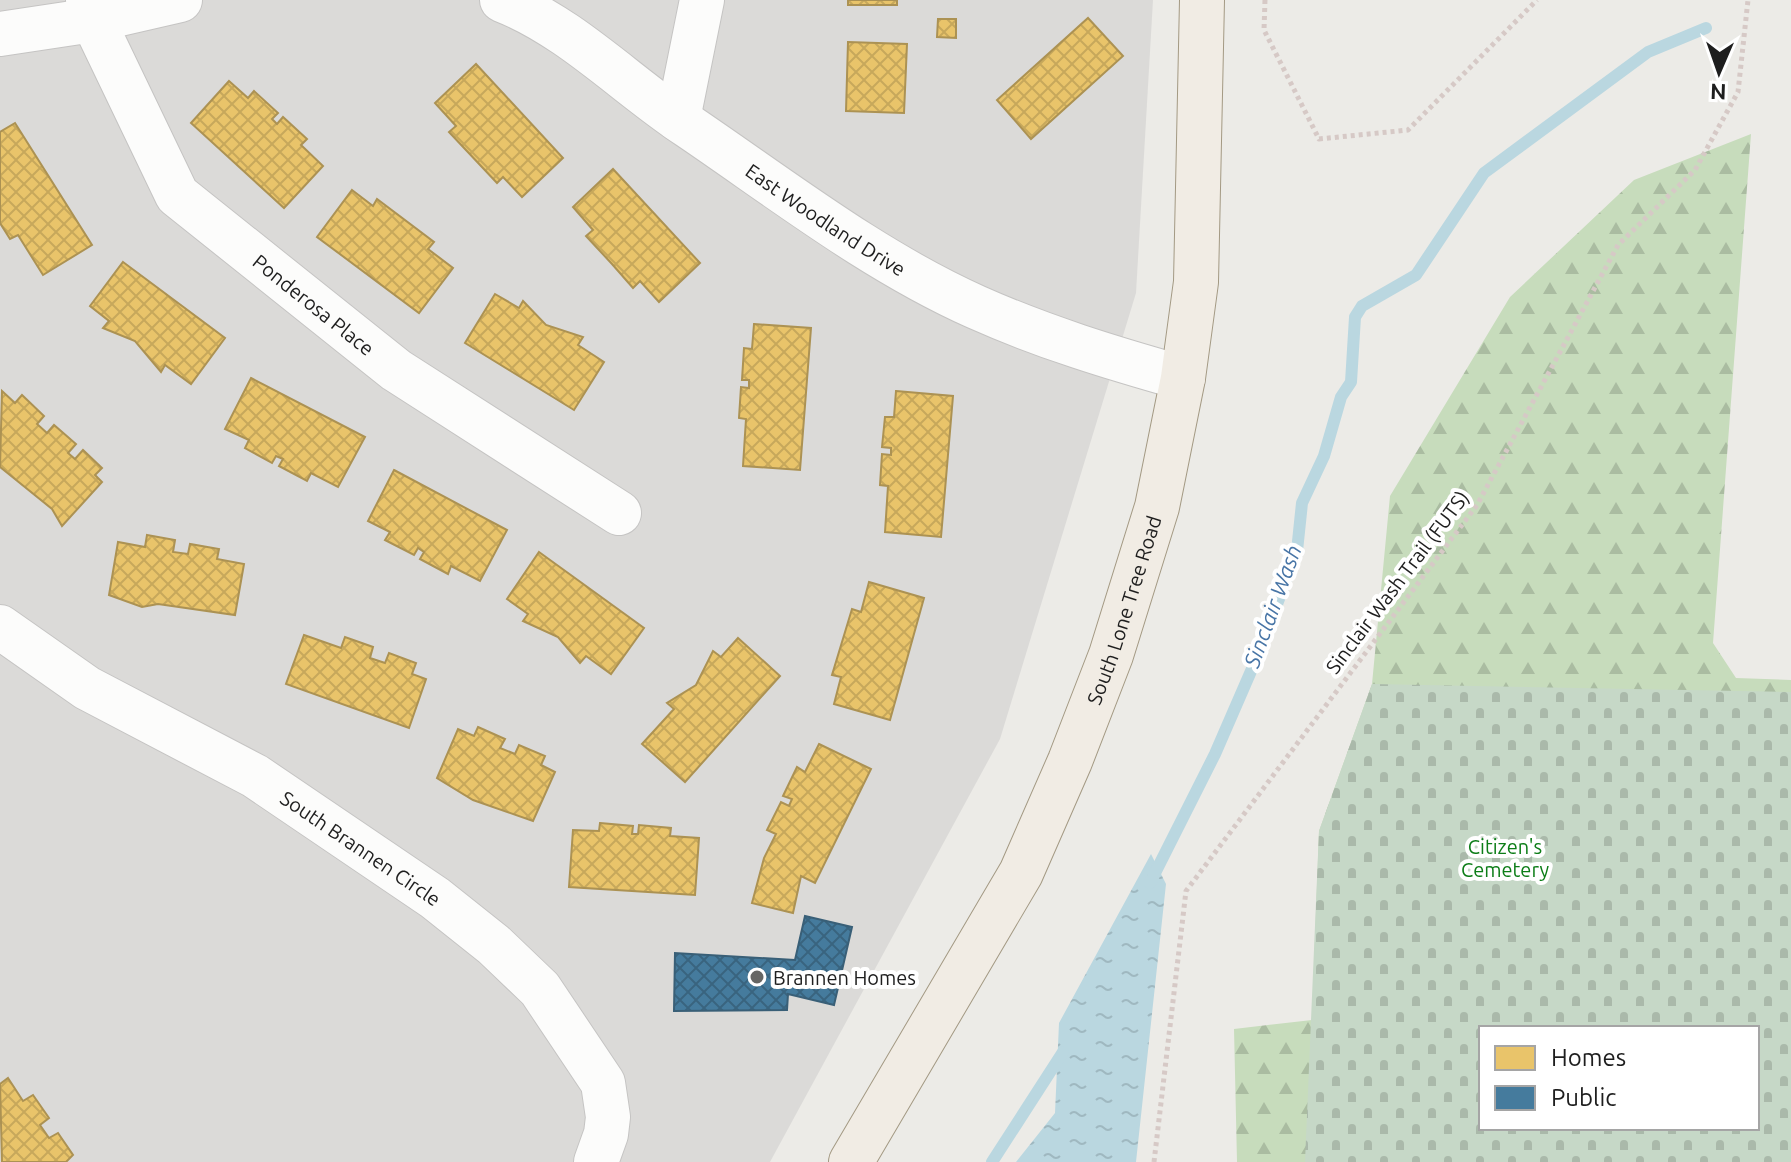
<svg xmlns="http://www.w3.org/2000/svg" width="1791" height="1162" font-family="Ubuntu,sans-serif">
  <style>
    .residential { fill: #dbdad8 }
    .forest { fill: url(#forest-firs) }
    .cemetery { fill: url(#cemetery-stones); fill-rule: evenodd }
    .water { fill: url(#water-ripples) }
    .homes { fill: url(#homes-cross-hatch); stroke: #ac9253; stroke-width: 2 }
    .public { fill: url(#public-cross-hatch); stroke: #395f77; stroke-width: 2 }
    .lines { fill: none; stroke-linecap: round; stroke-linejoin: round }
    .stream { stroke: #bad7e0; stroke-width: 12 }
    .minor-casing { stroke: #c5c4c3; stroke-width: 46 }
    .major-casing { stroke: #a39983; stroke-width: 46 }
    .path { stroke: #d6c9c6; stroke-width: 5; stroke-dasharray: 4 4; stroke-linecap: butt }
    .minor { stroke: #fcfcfb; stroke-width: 44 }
    .major { stroke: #f1ece4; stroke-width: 44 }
    .poi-dot { fill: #666664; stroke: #fff; stroke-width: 3 }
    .labels { text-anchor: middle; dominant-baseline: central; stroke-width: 8; stroke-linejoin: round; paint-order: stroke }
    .street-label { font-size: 20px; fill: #1e1e1e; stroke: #fff }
    .park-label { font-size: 20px; fill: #0c7d17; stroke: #fff }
    .poi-label { font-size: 20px; fill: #1e1e1e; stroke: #fff; text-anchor: start }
    .water-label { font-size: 22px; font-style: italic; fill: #4875a6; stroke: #fff }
  </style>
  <defs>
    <pattern id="forest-firs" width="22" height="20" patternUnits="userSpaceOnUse" patternTransform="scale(2)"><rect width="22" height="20" fill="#c7dcbc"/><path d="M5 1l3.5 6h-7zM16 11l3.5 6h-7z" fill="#aabca1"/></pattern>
    <pattern id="cemetery-stones" width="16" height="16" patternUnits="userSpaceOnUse" patternTransform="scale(2)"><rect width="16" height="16" fill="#c6d8c7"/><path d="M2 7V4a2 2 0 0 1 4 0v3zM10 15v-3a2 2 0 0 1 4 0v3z" fill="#aab9aa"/></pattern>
    <pattern id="water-ripples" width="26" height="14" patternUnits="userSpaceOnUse" patternTransform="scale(2)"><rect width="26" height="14" fill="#bad7e0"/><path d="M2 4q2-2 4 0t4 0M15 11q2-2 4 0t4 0" fill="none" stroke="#9fb8c0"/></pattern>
    <pattern id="homes-cross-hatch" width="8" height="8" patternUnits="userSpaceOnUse" patternTransform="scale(2)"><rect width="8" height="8" fill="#e9c46a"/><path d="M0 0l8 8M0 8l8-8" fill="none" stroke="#c7a85b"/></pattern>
    <pattern id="public-cross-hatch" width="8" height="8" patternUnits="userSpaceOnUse" patternTransform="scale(2)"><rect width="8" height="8" fill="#457b9d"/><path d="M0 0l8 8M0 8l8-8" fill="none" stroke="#39647f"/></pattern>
  </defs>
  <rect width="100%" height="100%" fill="#ecebe7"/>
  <!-- residential -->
  <path class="residential" d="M 0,0 L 1153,0 L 1136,293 L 1000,739 L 770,1162 L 0,1162 Z"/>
  <!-- forest -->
  <path class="forest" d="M 1751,134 L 1713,643 L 1736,678 L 1791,680 L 1791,1112 L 1757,1028 L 1481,1028 L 1481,1128 L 1633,1162 L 1237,1162 L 1234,1029 L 1312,1020 L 1319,831 L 1372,684 L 1390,496 L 1510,297 L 1634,180 Z"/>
  <!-- cemetery -->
  <path class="cemetery" d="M 1372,684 L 1791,692 L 1791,1162 L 1305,1162 L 1319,831 ZM 1481,1028 L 1757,1028 L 1757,1128 L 1481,1128 Z"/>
  <!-- water -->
  <path class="water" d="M 1151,854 L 1166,884 L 1136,1162 L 1016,1162 L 1055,1113 L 1059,1023 Z"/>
  <!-- homes -->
  <g class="homes">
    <rect x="848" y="0" width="49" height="5"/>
    <path d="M 1088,18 L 1123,56 L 1031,139 L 997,100 Z"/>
    <path d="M 938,19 L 956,19 L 956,38 L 937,37 Z"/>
    <path d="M 848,42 L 907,44 L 904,113 L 846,111 Z"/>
    <path d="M 476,64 L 563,158 L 522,197 L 503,177 L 497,183 L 449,132 L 456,126 L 435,103 Z"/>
    <path d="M 229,81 L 248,98 L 254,91 L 278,113 L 272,119 L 277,124 L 283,117 L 307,139 L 301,145 L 323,166 L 284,208 L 191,123 Z"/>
    <path d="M 15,123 L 92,245 L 43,275 L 18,235 L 10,239 L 0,223 L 0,132 Z"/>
    <path d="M 613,169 L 700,263 L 659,302 L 640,281 L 633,288 L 612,264 L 586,236 L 593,230 L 573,207 Z"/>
    <path d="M 352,190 L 373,206 L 377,199 L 434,242 L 428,249 L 453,268 L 419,313 L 317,237 Z"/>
    <path d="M 123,262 L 225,338 L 191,384 L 165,365 L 161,372 L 135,341 L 103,328 L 109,321 L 90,306 Z"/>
    <path d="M 495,294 L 519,308 L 523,301 L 546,325 L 583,337 L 578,345 L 604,362 L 574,410 L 465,343 Z"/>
    <path d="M 754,324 L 811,328 L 800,470 L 743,466 L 746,419 L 739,418 L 741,387 L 749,388 L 749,380 L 742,380 L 744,348 L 752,349 Z"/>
    <path d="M 251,378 L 365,437 L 338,487 L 311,473 L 307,481 L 279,466 L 283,459 L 276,456 L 272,463 L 245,448 L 249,440 L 225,429 Z"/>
    <path d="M 2,391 L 15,403 L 22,395 L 44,416 L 37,424 L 47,433 L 54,425 L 76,444 L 68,453 L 75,459 L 83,450 L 102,468 L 95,475 L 102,482 L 62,526 L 52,509 L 0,467 Z"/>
    <path d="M 896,391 L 953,396 L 941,537 L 885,532 L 888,486 L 880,485 L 882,454 L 891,455 L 891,448 L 882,447 L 885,417 L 894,417 Z"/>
    <path d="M 394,470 L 507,530 L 480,581 L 451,566 L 448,574 L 420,559 L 424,552 L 418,548 L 414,555 L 385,540 L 390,532 L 368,521 Z"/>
    <path d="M 147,535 L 175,540 L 173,552 L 188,554 L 190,544 L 219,549 L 217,559 L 244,564 L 235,615 L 158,604 L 142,607 L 109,595 L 118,542 L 145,547 Z"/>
    <path d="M 539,552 L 644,628 L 611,674 L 586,656 L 580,663 L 558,637 L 523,621 L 528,614 L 507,599 Z"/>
    <path d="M 869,582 L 924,598 L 890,720 L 834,704 L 841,677 L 832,675 L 852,609 L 861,612 Z"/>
    <path d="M 304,635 L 341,648 L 345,637 L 373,647 L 370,658 L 385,663 L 389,653 L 416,663 L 412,674 L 426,679 L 409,728 L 286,684 Z"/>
    <path d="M 738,638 L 780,676 L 685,782 L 642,744 L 674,709 L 667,703 L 696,685 L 713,651 L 721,657 Z"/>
    <path d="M 478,727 L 505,739 L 500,748 L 515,754 L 519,745 L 545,756 L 541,765 L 555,772 L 533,821 L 473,800 L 437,778 L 458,729 L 474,736 Z"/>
    <path d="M 819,744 L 871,769 L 815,883 L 801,876 L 793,913 L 752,903 L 764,858 L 776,834 L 767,830 L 781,802 L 789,806 L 792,799 L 783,796 L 797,767 L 805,772 Z"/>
    <path d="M 600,823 L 633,826 L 632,834 L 638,834 L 639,825 L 671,828 L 670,836 L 699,838 L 695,895 L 569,887 L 573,830 L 599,831 Z"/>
    <path d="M 8,1078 L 23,1101 L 33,1095 L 49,1118 L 40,1125 L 49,1138 L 58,1133 L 73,1155 L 66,1162 L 2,1162 L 0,1084 Z"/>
  </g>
  <!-- public -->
  <path class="public" d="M 805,916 L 852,927 L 834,1005 L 788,994 L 787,1010 L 674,1011 L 675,953 L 795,960 Z"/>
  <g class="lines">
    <!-- stream -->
    <g class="stream">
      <path d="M 1150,883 L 1215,754 L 1258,655 L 1297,551 L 1302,503 L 1324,456 L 1341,397 L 1351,382 L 1355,317 L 1362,306 L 1416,275 L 1484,173 L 1648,52 L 1706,28"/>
      <path d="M 992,1162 L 1063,1052"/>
    </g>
    <!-- minor casing -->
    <g class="minor-casing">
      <g id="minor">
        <path id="s1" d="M 88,0 L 93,20 L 177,195 L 396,370 L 619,513"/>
        <path id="s2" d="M 502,0 C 571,27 626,85 688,126 C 781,189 873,261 976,307 C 1043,337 1112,358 1183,378"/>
        <path d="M 0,34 L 93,20 L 180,0"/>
        <path d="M 678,119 L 702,0"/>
        <path id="s3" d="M 0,627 L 87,688 L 255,776 L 435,898 L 494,945 L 540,989 L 603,1083 L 608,1117 L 606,1134 L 596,1162"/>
      </g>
    </g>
    <!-- major casing -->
    <g class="major-casing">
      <g id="major">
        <path id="s4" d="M 851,1162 L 1021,873 L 1070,761 L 1111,655 L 1157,507 L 1183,378 L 1196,282 L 1202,0"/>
      </g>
    </g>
    <!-- path -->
    <g class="path">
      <path d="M 1265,0 L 1264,30 L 1319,139 L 1408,130 L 1537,0"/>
      <path d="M 1154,1162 L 1186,891 L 1477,505 L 1618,245 L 1695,170 L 1738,92 L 1748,0"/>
    </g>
    <!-- minor -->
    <use href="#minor" class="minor"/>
    <!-- major -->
    <use href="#major" class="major"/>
  </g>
  <!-- markers -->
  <circle class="poi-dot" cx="757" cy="977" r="8"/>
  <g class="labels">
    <!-- street labels -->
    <g class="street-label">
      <text stroke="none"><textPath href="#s2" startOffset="392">East Woodland Drive</textPath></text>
      <text stroke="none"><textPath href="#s1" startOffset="390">Ponderosa Place</textPath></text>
      <text transform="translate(1397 582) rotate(-53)">Sinclair Wash Trail (FUTS)</text>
      <text stroke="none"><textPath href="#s4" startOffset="618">South Lone Tree Road</textPath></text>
      <text stroke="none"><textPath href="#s3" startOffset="424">South Brannen Circle</textPath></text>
    </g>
    <!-- park labels -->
    <g class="park-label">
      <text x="1505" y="846">Citizen's<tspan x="1505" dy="23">Cemetery</tspan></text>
    </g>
    <!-- poi labels -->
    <g class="poi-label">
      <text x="773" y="977">Brannen Homes</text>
    </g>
    <!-- water labels -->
    <g class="water-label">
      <text transform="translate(1272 606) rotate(-70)">Sinclair Wash</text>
    </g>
  </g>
  <!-- legend -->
  <rect x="1479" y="1026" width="280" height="104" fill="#ffffff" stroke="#a5a5a5" stroke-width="2"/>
  <rect x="1495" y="1046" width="40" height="24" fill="#e9c46a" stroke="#a5a5a5" stroke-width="2"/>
  <text x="1551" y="1066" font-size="24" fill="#1e1e1e">Homes</text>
  <rect x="1495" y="1086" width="40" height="24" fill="#457b9d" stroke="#a5a5a5" stroke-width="2"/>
  <text x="1551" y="1106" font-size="24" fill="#1e1e1e">Public</text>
  <!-- north arrow -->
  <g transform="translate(1719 72) rotate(182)" stroke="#ffffff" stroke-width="6" paint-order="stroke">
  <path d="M0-6L14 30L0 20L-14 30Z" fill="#1e1e1e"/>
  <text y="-12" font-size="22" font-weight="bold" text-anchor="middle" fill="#1e1e1e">N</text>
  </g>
</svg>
